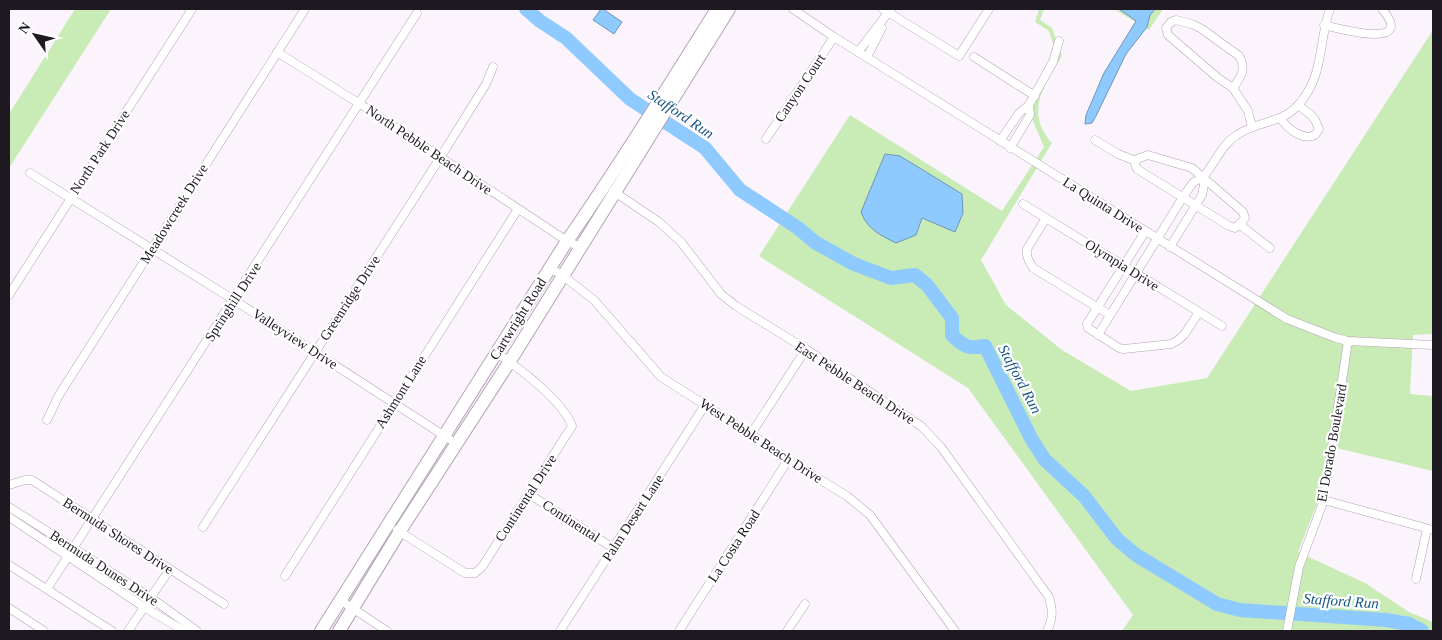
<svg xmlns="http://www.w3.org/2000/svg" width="1442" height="640" font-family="Georgia,serif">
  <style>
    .green { fill: #c9ebb5 }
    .water { fill: #8fcaff; stroke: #6d95bc }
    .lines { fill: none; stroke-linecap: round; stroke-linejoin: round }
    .river { stroke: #8fcaff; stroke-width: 14 }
    .street-casing { stroke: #b4a2b7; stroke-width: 9 }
    .primary-casing { stroke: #b4a2b7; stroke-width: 14 }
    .street { stroke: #fff; stroke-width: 8 }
    .primary { stroke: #fff; stroke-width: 12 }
    .labels { text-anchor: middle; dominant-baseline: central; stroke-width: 4.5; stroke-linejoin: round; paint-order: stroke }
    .street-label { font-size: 14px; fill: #1e1820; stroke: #fff }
    .water-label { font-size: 15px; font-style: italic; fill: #165687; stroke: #fff }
  </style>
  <rect width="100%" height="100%" fill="#fcf4fd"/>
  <!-- green -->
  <g class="green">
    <path d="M 75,9 L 111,9 L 9,168 L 9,114 Z"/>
    <path d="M 1039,9 L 1044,9 L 1040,20 L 1052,28 L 1062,56 C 1044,86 1024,112 1052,143 L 981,260 L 1006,305 L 1062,350 L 1131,391 L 1207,378 L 1433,30 L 1433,334 L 1413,335 L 1410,394 L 1433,396 L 1433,471 L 1328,446 L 1319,499 L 1298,552 L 1365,583 L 1409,612 L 1433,622 L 1433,631 L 1122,631 L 1133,615 L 968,388 L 759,256 L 850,115 L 1002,211 L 1044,147 L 1033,121 L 1033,105 L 1057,55 L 1049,31 L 1035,22 Z"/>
    <path d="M 1114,9 L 1163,9 L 1149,30 Z"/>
  </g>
  <!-- water -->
  <g class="water">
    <path d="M 601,9 L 603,9 L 622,22 L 614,34 L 593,20 Z"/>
    <path d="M 1119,9 L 1155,9 L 1150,15 L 1147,27 L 1126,54 L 1096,116 L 1092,123 L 1085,124 L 1086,115 L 1104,73 L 1136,21 Z"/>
    <path d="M 885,154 L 900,156 L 962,194 L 963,213 L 955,232 L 922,218 L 916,235 L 896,243 C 880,235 867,229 861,212 Z"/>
  </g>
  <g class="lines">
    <!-- river -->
    <path class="river" d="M 526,9 L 540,21 L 566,38 L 630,99 L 705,148 L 740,190 L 798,228 L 816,243 L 854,264 L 891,278 L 915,275 L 927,285 L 952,318 L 952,335 C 964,347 968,349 985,346 L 1032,440 L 1045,460 L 1084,496 L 1117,539 L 1136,555 L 1217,604 L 1240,610 L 1386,620 L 1409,624 L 1422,631"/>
    <!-- street casing -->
    <g class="street-casing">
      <g id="street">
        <path d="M 793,9 L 834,37 L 1287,319 L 1336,338 L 1348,341 L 1433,345"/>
        <path d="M 883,9 L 959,56 L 989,9"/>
        <path d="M 1324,25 C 1340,29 1417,50 1382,9"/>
        <path d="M 277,52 L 360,104 L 567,241 L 580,247"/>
        <path d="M 858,52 L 891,9"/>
        <path d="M 867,57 L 882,28"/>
        <path d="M 974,57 L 1035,96"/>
        <path d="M 1233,88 C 1241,77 1247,69 1239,56 L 1202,29 L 1192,24 L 1176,20 L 1171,22 L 1166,28 L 1168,35 L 1218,78 L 1233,88 L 1248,111 L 1252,127"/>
        <path d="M 1281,119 C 1288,129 1303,141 1315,135 L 1319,129 L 1315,120 L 1311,115 L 1298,105"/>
        <path d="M 766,139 L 834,37"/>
        <path d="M 1095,140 L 1118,154 L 1136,161"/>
        <path d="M 1000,141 L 1019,113 L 1029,105 L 1053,62 L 1059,41"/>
        <path d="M 1010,148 L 1030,115 L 1029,105"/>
        <path d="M 1148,155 L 1192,168 L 1243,212 L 1245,218 L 1242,222 L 1235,228 L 1229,226 L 1137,169 L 1135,164 L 1137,159 Z"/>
        <path d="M 30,173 L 234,300 L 457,444"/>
        <path d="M 613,191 L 659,222 L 681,242 L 721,294 L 736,306 L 806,349 L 921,426 L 941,447 L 1049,597 C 1053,610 1053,619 1047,631"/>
        <path d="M 1023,204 L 1222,326"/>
        <path d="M 1046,218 L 1027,249 C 1026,257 1029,261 1033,268 L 1110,315"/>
        <path d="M 1239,224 L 1270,248"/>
        <path d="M 1145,232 L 1087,324 L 1088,328 L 1119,348 L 1124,349 L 1171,344 L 1177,341 L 1184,335 L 1199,312"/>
        <path d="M 1170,247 L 1202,195 L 1204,185 L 1203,177"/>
        <path d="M 550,268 L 562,275 L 594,300 L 661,377 L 751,434 L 788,460 L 847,496 L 870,515 L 955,631"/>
        <path d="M 9,295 L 192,9"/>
        <path d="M 1098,335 L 1183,197 C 1186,193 1190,186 1194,182 C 1197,180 1201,179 1204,176 C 1216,162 1221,145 1237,135 C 1264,117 1287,127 1307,93 C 1323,68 1320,36 1330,9"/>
        <path d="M 47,420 L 59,395 L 305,9"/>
        <path d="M 751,434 L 806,349"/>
        <path d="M 9,485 L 25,480 L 32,480 L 224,604"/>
        <path d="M 529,494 L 613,548"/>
        <path d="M 1324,500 L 1433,530"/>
        <path d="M 9,507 L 150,597 L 197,631"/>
        <path d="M 9,517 L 144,607 L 184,631"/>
        <path d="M 203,527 L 440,158 L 486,84 L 493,67"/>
        <path d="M 397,530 L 465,573 L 475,573 L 482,567 L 572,426 C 563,401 519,368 497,353"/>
        <path d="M 9,565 L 112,631"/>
        <path d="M 285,576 L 518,209"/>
        <path d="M 1416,579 L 1427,529"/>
        <path d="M 47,589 L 417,13"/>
        <path d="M 340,600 L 387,631"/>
        <path d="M 9,608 L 44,631"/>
        <path d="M 128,631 L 170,569"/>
        <path d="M 560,631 L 705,405"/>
        <path d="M 679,631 L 788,460"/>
        <path d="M 787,631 L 805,604"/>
        <path d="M 1287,631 L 1299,567 L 1324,500 L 1348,341"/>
      </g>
    </g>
    <!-- primary casing -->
    <g class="primary-casing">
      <g id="primary">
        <path d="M 321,631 L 567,241 C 620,165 668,87 717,9"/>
        <path d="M 339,631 L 400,531 L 510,361 L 729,9"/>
      </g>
    </g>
    <!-- street -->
    <use href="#street" class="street"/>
    <!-- primary -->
    <use href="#primary" class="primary"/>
  </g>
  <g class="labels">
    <!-- street labels -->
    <g class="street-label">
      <text transform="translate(800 88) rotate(-56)">Canyon Court</text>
      <text transform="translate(429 150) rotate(34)">North Pebble Beach Drive</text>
      <text transform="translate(100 152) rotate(-57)">North Park Drive</text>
      <text transform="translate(1103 205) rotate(32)">La Quinta Drive</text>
      <text transform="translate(174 214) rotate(-58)">Meadowcreek Drive</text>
      <text transform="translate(1122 265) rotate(32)">Olympia Drive</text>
      <text transform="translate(350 298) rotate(-57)">Greenridge Drive</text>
      <text transform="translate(233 302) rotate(-57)">Springhill Drive</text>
      <text transform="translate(518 319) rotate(-58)">Cartwright Road</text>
      <text transform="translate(295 339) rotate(33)">Valleyview Drive</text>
      <text transform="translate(855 383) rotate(33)">East Pebble Beach Drive</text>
      <text transform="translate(401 392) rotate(-58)">Ashmont Lane</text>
      <text transform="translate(761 441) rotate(33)">West Pebble Beach Drive</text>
      <text transform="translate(1332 443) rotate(-80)">El Dorado Boulevard</text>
      <text transform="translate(526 498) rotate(-57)">Continental Drive</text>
      <text transform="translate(633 518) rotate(-57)">Palm Desert Lane</text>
      <text transform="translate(571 521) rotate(33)">Continental</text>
      <text transform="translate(118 536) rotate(33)">Bermuda Shores Drive</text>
      <text transform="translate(734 546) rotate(-57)">La Costa Road</text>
      <text transform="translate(104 568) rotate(33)">Bermuda Dunes Drive</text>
    </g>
    <!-- water labels -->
    <g class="water-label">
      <text transform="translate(681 114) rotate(34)">Stafford Run</text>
      <text transform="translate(1020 379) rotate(62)">Stafford Run</text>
      <text transform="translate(1341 601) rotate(4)">Stafford Run</text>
    </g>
  </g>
  <!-- border -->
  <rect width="1442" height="640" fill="none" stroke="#1e1820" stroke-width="20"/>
  <!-- north arrow -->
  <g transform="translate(35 35) rotate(304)" stroke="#ffffff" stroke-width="4" paint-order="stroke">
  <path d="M0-4L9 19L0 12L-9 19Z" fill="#1e1820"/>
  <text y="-8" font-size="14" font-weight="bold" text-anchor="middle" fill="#1e1820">N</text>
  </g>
</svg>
